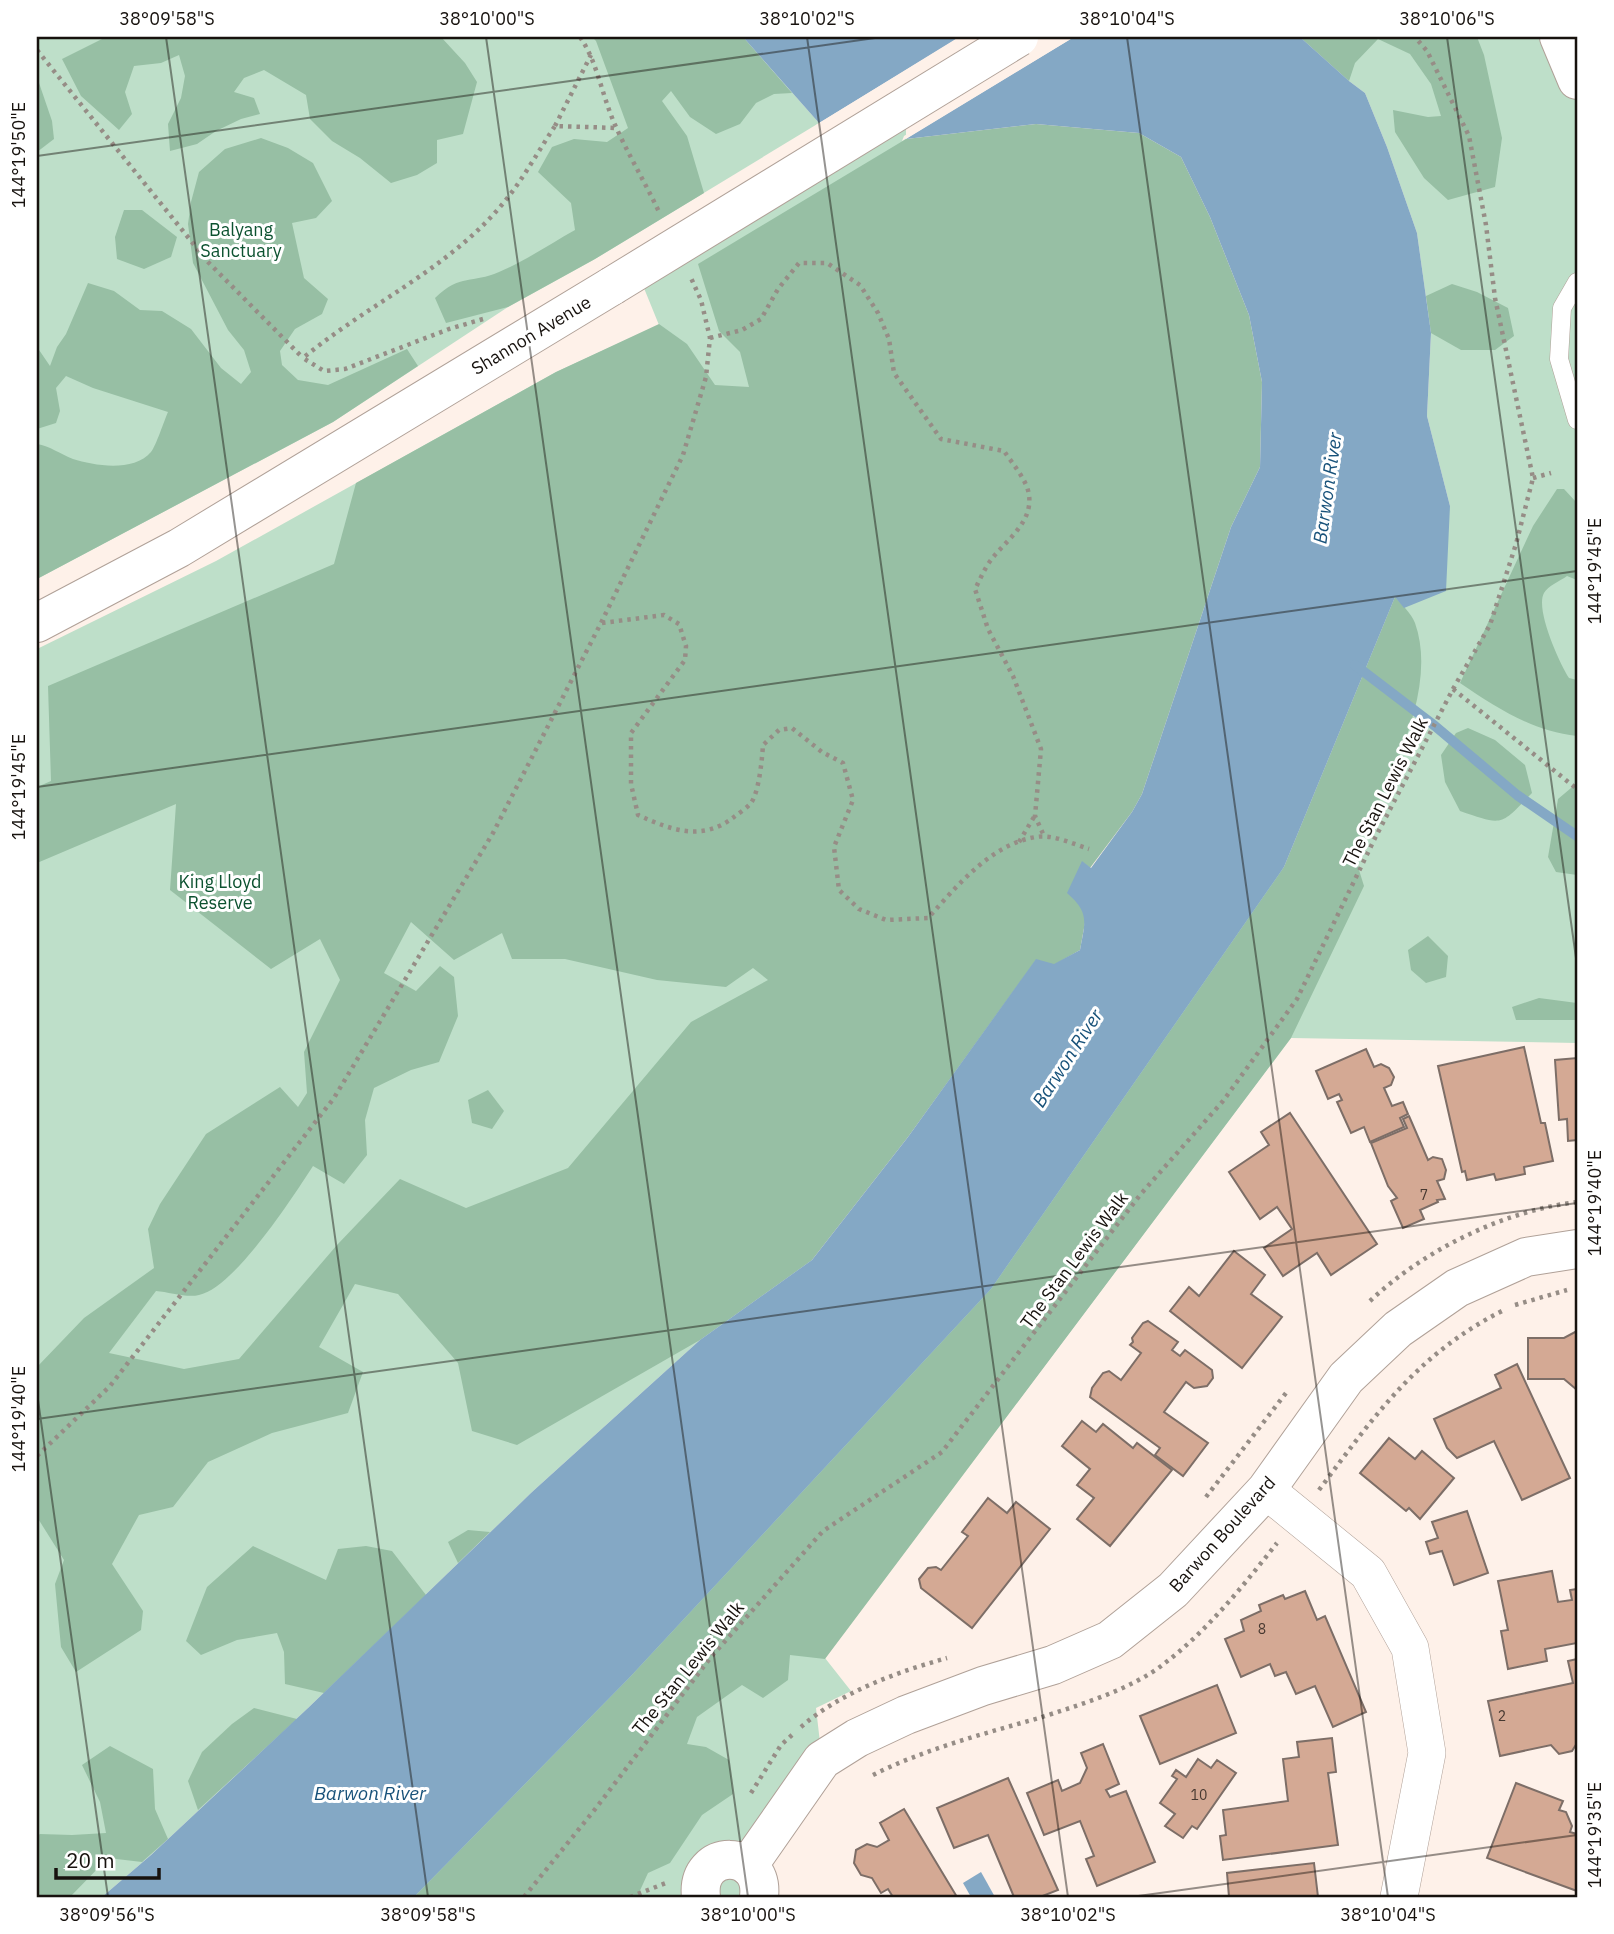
<svg xmlns="http://www.w3.org/2000/svg" width="1614" height="1934" font-family="'IBM Plex Sans',sans-serif">
  <style>
    .green { fill: #bedfc9 }
    .forest { fill: #97bfa4; fill-rule: evenodd }
    .water { fill: #84a8c5 }
    .pier { fill: #fef1e9 }
    .lines { fill: none; stroke-linecap: round; stroke-linejoin: round }
    .stream { stroke: #84a8c5; stroke-width: 10 }
    .building { fill: #d4a994; stroke: #7d6e67; stroke-width: 2 }
    .lane-casing { stroke: #b0a198; stroke-width: 19 }
    .street-casing { stroke: #b0a198; stroke-width: 38 }
    .secondary-casing { stroke: #b0a198; stroke-width: 40 }
    .path { stroke: #968d86; stroke-width: 4.5; stroke-dasharray: 3.5 5; stroke-linecap: butt }
    .lane { stroke: #fff; stroke-width: 18 }
    .street { stroke: #fff; stroke-width: 37 }
    .secondary { stroke: #fff; stroke-width: 38 }
    .secondary-bridge-casing { stroke: #b0a198; stroke-width: 40; stroke-linecap: butt }
    .secondary-bridge { stroke: #fff; stroke-width: 38 }
    .ticks { fill: none; stroke: #17120e; stroke-width: 2; stroke-opacity: 0.45 }
    .labels { text-anchor: middle; dominant-baseline: central; stroke-width: 6; stroke-linejoin: round; paint-order: stroke }
    .number-label { font-size: 14px; fill: #463830 }
    .park-label { font-size: 18px; fill: #0c5230; stroke: #fff }
    .street-label { font-size: 18px; fill: #17120e; stroke: #fff }
    .water-label { font-size: 19px; font-style: italic; fill: #18527a; stroke: #fff }
    .neatline { fill: none; stroke: #17120e; stroke-width: 2.5 }
    .ticks-label { font-size: 18px; text-anchor: middle; fill: #17120e }
  </style>
  <rect width="100%" height="100%" fill="#fef1e9"/>
  <!-- green -->
  <g class="green">
    <path d="M 37,37 L 743,37 L 819,123 L 595,259 L 508,307 L 333,422 L 37,579 Z"/>
    <path d="M 1300,37 L 1559,37 L 1577,80 L 1577,1043 L 1291,1038 L 825,1658 L 851,1691 L 816,1708 L 822,1760 L 748,1865 L 759,1897 L 414,1897 L 1284,867 L 1395,597 L 1450,506 L 1427,416 L 1431,333 L 1417,233 L 1387,147 L 1365,93 L 1349,81 Z"/>
    <path d="M 906,106 L 906,139 L 812,1260 L 700,1340 L 532,1492 L 308,1708 L 151,1855 L 102,1897 L 37,1897 L 37,649 L 216,561 L 556,372 L 659,325 L 637,271 Z"/>
  </g>
  <!-- forest -->
  <g class="forest">
    <path d="M 106,37 L 441,37 L 465,63 L 477,82 L 463,134 L 437,140 L 437,163 L 417,175 L 391,183 L 360,158 L 332,141 L 310,119 L 306,95 L 264,70 L 244,78 L 234,92 L 254,98 L 260,114 L 241,119 L 216,131 L 197,144 L 170,151 L 168,124 L 181,98 L 185,76 L 179,55 L 161,63 L 134,66 L 125,92 L 132,114 L 119,130 L 81,96 L 62,59 Z"/>
    <path d="M 592,37 L 743,37 L 792,93 L 774,94 L 756,103 L 740,124 L 716,134 L 690,117 L 671,91 L 662,101 L 687,136 L 704,193 L 595,259 L 508,307 L 446,323 L 435,298 C 461,273 472,284 499,272 C 525,261 550,244 575,230 L 571,203 L 538,172 L 552,147 L 574,139 L 607,142 L 628,128 L 596,41 Z"/>
    <path d="M 1300,37 L 1477,37 L 1484,55 L 1502,138 L 1495,187 L 1448,200 L 1424,178 L 1395,132 L 1393,110 L 1428,117 L 1441,116 L 1431,84 L 1410,54 L 1378,39 L 1355,63 L 1349,81 Z"/>
    <path d="M 37,77 L 52,121 L 54,139 L 37,152 Z"/>
    <path d="M 1036,124 L 1139,133 L 1181,157 L 1210,217 L 1249,315 L 1262,382 L 1260,467 L 1231,527 L 1142,794 L 1132,812 L 1090,868 L 1082,862 L 1080,904 L 1086,917 L 1080,950 L 1054,965 L 1036,960 L 908,1137 L 812,1260 L 700,1340 L 517,1445 L 472,1431 L 458,1363 L 398,1294 L 355,1284 L 319,1347 L 363,1372 L 348,1413 L 272,1433 L 208,1462 L 173,1507 L 139,1515 L 112,1564 L 143,1611 L 141,1630 L 76,1672 L 61,1647 L 55,1584 L 64,1560 L 37,1517 L 37,1367 L 84,1318 L 154,1268 L 148,1229 L 160,1204 L 206,1134 L 280,1087 L 298,1107 L 307,1093 L 304,1052 L 340,980 L 320,939 L 271,969 L 170,890 L 176,804 L 37,863 L 37,787 L 51,781 L 48,686 L 334,564 L 356,483 L 556,372 L 659,324 L 687,344 L 715,385 L 749,387 L 740,352 L 719,331 L 698,264 L 906,139 ZM 411,922 L 454,960 L 502,933 L 512,959 L 565,959 L 657,980 L 726,987 L 753,968 L 768,980 L 691,1022 L 568,1168 L 466,1208 L 400,1179 L 337,1245 L 239,1359 L 184,1369 L 109,1353 L 156,1291 C 169,1292 187,1298 199,1295 C 234,1288 293,1197 313,1166 L 344,1184 L 367,1155 L 365,1120 L 374,1088 L 411,1070 L 439,1062 L 458,1016 L 454,977 L 440,966 L 416,991 L 384,973 Z"/>
    <path d="M 261,138 L 288,148 L 313,163 L 332,201 L 316,218 L 292,223 L 304,278 L 328,299 L 322,314 L 295,329 L 280,351 L 282,365 L 298,380 L 328,385 L 407,349 L 418,366 L 333,422 L 37,579 L 37,444 C 50,446 60,454 73,459 C 95,466 134,472 151,452 C 156,446 164,421 168,412 L 93,388 L 66,376 L 56,388 L 60,411 L 56,423 L 37,429 L 37,347 L 50,366 L 57,347 L 66,334 L 88,283 L 114,291 L 140,310 L 162,311 L 191,329 L 221,368 L 241,384 L 251,372 L 244,350 L 228,330 L 193,263 L 188,224 L 191,202 L 199,172 L 225,149 Z"/>
    <path d="M 124,210 L 142,210 L 177,237 L 171,257 L 144,269 L 117,259 L 115,237 Z"/>
    <path d="M 1452,284 L 1477,292 L 1508,308 L 1514,336 L 1495,350 L 1461,350 L 1431,333 L 1426,296 Z"/>
    <path d="M 1557,489 L 1564,489 L 1577,503 L 1577,580 L 1567,576 C 1560,581 1548,586 1544,593 C 1535,609 1559,662 1569,678 L 1577,680 L 1577,736 C 1532,731 1497,708 1460,683 L 1533,526 Z"/>
    <path d="M 1395,597 C 1402,605 1411,613 1415,623 C 1440,693 1384,790 1354,854 L 1364,886 L 1291,1038 L 825,1659 L 790,1655 L 788,1680 L 763,1698 L 742,1685 L 697,1717 L 687,1744 L 706,1747 L 729,1760 L 733,1794 L 702,1815 L 670,1863 L 648,1873 L 637,1897 L 414,1897 L 630,1677 L 991,1289 L 1284,867 Z"/>
    <path d="M 1468,728 L 1495,740 L 1525,765 L 1532,793 C 1500,826 1504,826 1460,811 L 1445,782 L 1441,755 L 1456,733 Z"/>
    <path d="M 1577,783 L 1577,875 L 1556,872 L 1548,857 L 1558,799 Z"/>
    <path d="M 1428,936 L 1448,956 L 1446,977 L 1426,983 L 1411,970 L 1408,950 Z"/>
    <path d="M 1539,998 L 1577,1003 L 1577,1020 L 1516,1020 L 1512,1007 Z"/>
    <path d="M 488,1090 L 504,1111 L 492,1129 L 472,1123 L 468,1100 Z"/>
    <path d="M 468,1530 L 490,1532 L 458,1563 L 448,1542 Z"/>
    <path d="M 253,1546 L 326,1580 L 338,1549 L 366,1546 L 392,1551 L 426,1595 L 324,1693 L 285,1684 L 284,1652 L 277,1633 L 237,1640 L 201,1655 L 186,1641 L 207,1587 Z"/>
    <path d="M 254,1708 L 297,1719 L 198,1810 L 188,1781 L 202,1752 L 232,1724 Z"/>
    <path d="M 110,1746 L 153,1769 L 155,1809 L 168,1839 L 142,1862 L 108,1858 L 70,1897 L 37,1897 L 37,1836 L 40,1834 L 72,1835 L 106,1833 L 100,1802 L 82,1765 Z"/>
  </g>
  <!-- water -->
  <g class="water">
    <path d="M 743,37 L 960,37 L 819,123 Z"/>
    <path d="M 1074,37 L 1300,37 L 1349,81 L 1365,93 L 1387,147 L 1417,233 L 1431,333 L 1427,416 L 1450,506 L 1446,591 L 1404,608 L 1395,597 L 1284,867 L 991,1289 L 630,1677 L 414,1897 L 102,1897 L 151,1855 L 308,1708 L 532,1492 L 700,1340 L 812,1260 L 908,1137 L 1036,959 L 1054,964 L 1080,950 C 1085,922 1090,913 1067,893 L 1082,861 L 1091,868 L 1132,812 L 1142,794 L 1231,527 L 1260,467 L 1262,382 L 1249,315 L 1210,217 L 1181,157 L 1139,133 L 1036,124 L 906,139 Z"/>
    <path d="M 981,1872 L 995,1897 L 971,1897 L 963,1883 Z"/>
  </g>
  <!-- pier -->
  <g class="pier">
    <path d="M 959,37 L 964,37 L 820,126 L 816,125 Z"/>
    <path d="M 1067,37 L 1074,37 L 902,141 L 904,136 Z"/>
  </g>
  <g class="lines">
    <!-- stream -->
    <path class="stream" d="M 1355,665 L 1435,726 L 1517,795 L 1577,836"/>
  </g>
  <!-- building -->
  <g class="building">
    <path d="M 1524,1047 L 1541,1123 L 1545,1123 L 1553,1161 L 1524,1167 L 1525,1174 L 1496,1180 L 1494,1174 L 1467,1180 L 1465,1171 L 1462,1172 L 1438,1066 Z"/>
    <path d="M 1366,1049 L 1374,1067 L 1381,1064 L 1389,1068 L 1394,1077 L 1391,1085 L 1384,1088 L 1392,1106 L 1403,1102 L 1408,1114 L 1400,1118 L 1404,1127 L 1370,1142 L 1364,1127 L 1351,1133 L 1337,1102 L 1342,1100 L 1339,1094 L 1328,1099 L 1316,1071 Z"/>
    <path d="M 1577,1058 L 1577,1140 L 1568,1141 L 1567,1119 L 1559,1120 L 1555,1060 Z"/>
    <path d="M 1290,1113 L 1377,1244 L 1331,1275 L 1317,1253 L 1283,1276 L 1264,1248 L 1292,1229 L 1277,1207 L 1260,1219 L 1229,1172 L 1269,1145 L 1261,1132 Z"/>
    <path d="M 1409,1116 L 1428,1160 L 1433,1157 L 1442,1159 L 1446,1170 L 1444,1179 L 1437,1181 L 1445,1199 L 1437,1200 L 1438,1202 L 1420,1210 L 1424,1219 L 1403,1228 L 1391,1201 L 1397,1198 L 1388,1186 L 1371,1143 L 1407,1128 L 1403,1119 Z"/>
    <path d="M 1234,1251 L 1265,1275 L 1251,1294 L 1282,1317 L 1242,1368 L 1170,1311 L 1189,1287 L 1199,1296 Z"/>
    <path d="M 1148,1321 L 1178,1342 L 1172,1350 L 1180,1356 L 1185,1350 L 1212,1370 L 1213,1378 L 1207,1386 L 1194,1388 L 1186,1382 L 1164,1412 L 1208,1443 L 1183,1476 L 1155,1455 L 1160,1448 L 1090,1397 L 1092,1388 L 1103,1373 L 1109,1371 L 1121,1380 L 1141,1353 L 1130,1345 L 1133,1342 L 1132,1338 L 1143,1323 Z"/>
    <path d="M 1577,1331 L 1577,1446 L 1577,1390 L 1564,1379 L 1528,1379 L 1528,1338 L 1564,1338 Z"/>
    <path d="M 1517,1364 L 1570,1478 L 1522,1500 L 1494,1441 L 1457,1458 L 1447,1448 L 1434,1419 L 1501,1388 L 1495,1375 Z"/>
    <path d="M 1082,1421 L 1096,1432 L 1103,1424 L 1133,1448 L 1137,1443 L 1172,1470 L 1110,1546 L 1077,1519 L 1094,1498 L 1077,1485 L 1090,1469 L 1062,1446 Z"/>
    <path d="M 1389,1438 L 1415,1459 L 1422,1451 L 1454,1478 L 1420,1519 L 1409,1508 L 1406,1511 L 1360,1473 Z"/>
    <path d="M 988,1498 L 1007,1513 L 1016,1502 L 1050,1529 L 972,1628 L 921,1588 L 919,1579 L 928,1568 L 936,1567 L 941,1570 L 968,1536 L 962,1532 Z"/>
    <path d="M 1467,1511 L 1488,1573 L 1454,1585 L 1442,1551 L 1430,1554 L 1426,1542 L 1438,1538 L 1432,1522 Z"/>
    <path d="M 1552,1571 L 1558,1602 L 1572,1600 L 1570,1590 L 1577,1589 L 1577,1643 L 1545,1649 L 1547,1661 L 1508,1669 L 1501,1631 L 1508,1630 L 1498,1581 Z"/>
    <path d="M 1305,1591 L 1317,1620 L 1325,1616 L 1366,1712 L 1333,1727 L 1315,1686 L 1296,1694 L 1286,1672 L 1275,1676 L 1270,1664 L 1241,1677 L 1225,1639 L 1244,1631 L 1241,1620 L 1261,1611 L 1259,1605 L 1283,1595 L 1285,1599 Z"/>
    <path d="M 1577,1659 L 1577,1743 L 1572,1751 L 1559,1754 L 1551,1745 L 1500,1756 L 1488,1701 L 1573,1683 L 1568,1661 Z"/>
    <path d="M 1217,1685 L 1236,1733 L 1160,1764 L 1140,1716 Z"/>
    <path d="M 1332,1738 L 1336,1772 L 1328,1773 L 1338,1845 L 1223,1860 L 1220,1836 L 1226,1835 L 1223,1810 L 1288,1801 L 1283,1759 L 1299,1757 L 1297,1742 Z"/>
    <path d="M 1103,1744 L 1119,1784 L 1106,1790 L 1110,1797 L 1126,1791 L 1155,1862 L 1097,1886 L 1086,1859 L 1094,1856 L 1080,1821 L 1044,1835 L 1027,1793 L 1058,1780 L 1062,1791 L 1080,1783 L 1087,1768 L 1081,1753 Z"/>
    <path d="M 1198,1759 L 1211,1768 L 1217,1760 L 1236,1773 L 1197,1829 L 1192,1826 L 1183,1838 L 1165,1826 L 1175,1814 L 1160,1803 L 1177,1779 L 1172,1776 L 1176,1770 L 1186,1777 Z"/>
    <path d="M 1008,1778 L 1058,1890 L 1040,1897 L 1014,1897 L 988,1835 L 954,1848 L 937,1808 Z"/>
    <path d="M 1516,1783 L 1563,1801 L 1559,1810 L 1566,1812 L 1572,1826 L 1570,1832 L 1577,1834 L 1577,1891 L 1487,1858 Z"/>
    <path d="M 904,1809 L 957,1897 L 893,1897 L 888,1889 L 881,1893 L 872,1878 L 861,1875 L 854,1863 L 856,1850 L 867,1844 L 877,1847 L 889,1840 L 880,1823 Z"/>
    <path d="M 1314,1863 L 1318,1897 L 1229,1897 L 1227,1873 Z"/>
  </g>
  <g class="lines">
    <!-- lane casing -->
    <g class="lane-casing">
      <path id="lane" d="M 1577,282 L 1562,308 L 1559,359 L 1577,420"/>
    </g>
    <!-- street casing -->
    <g class="street-casing">
      <path id="street" d="M 1266,1490 L 1368,1573 L 1410,1648 L 1427,1753 L 1399,1897"/>
    </g>
    <!-- secondary casing -->
    <g class="secondary-casing">
      <g id="secondary">
        <path d="M 1559,37 L 1577,80"/>
        <path d="M 37,623 L 179,548 L 612,286"/>
        <path d="M 748,1866 L 822,1760 L 857,1738 L 906,1715 L 983,1686 L 1053,1665 L 1110,1640 L 1173,1590 L 1266,1490 L 1346,1378 L 1398,1329 L 1457,1288 L 1526,1257 L 1577,1249"/>
        <path d="M 701,1897 C 695,1847 765,1848 759,1897"/>
      </g>
    </g>
    <!-- path -->
    <g class="path">
      <path d="M 580,37 C 598,63 602,97 616,127 C 629,156 646,184 660,214"/>
      <path d="M 37,50 L 208,262 L 303,358"/>
      <path d="M 555,126 L 591,55"/>
      <path d="M 483,319 L 449,329 L 345,369 L 324,371 L 303,358 C 367,305 446,270 500,207 C 521,183 537,153 555,126 L 617,128"/>
      <path d="M 710,338 L 742,330 L 761,319 L 778,289 L 799,263 L 827,263 L 860,285 L 878,313 L 889,339 L 894,373 L 941,439 L 1004,451 C 1012,463 1027,480 1029,495 C 1033,523 1005,541 991,560 C 984,569 980,580 975,589 L 988,629 L 1013,676 L 1041,749 L 1035,816 L 1044,836"/>
      <path d="M 1533,478 L 1551,473"/>
      <path d="M 602,623 L 664,615 L 679,624 L 686,646 L 685,660 L 631,733 L 631,784 L 638,815 C 671,830 702,842 734,817 C 739,813 747,808 751,803 C 759,792 762,760 763,745 L 779,730 L 792,728 L 822,752 L 843,763 L 853,800 L 834,847 L 839,890 L 859,909 L 886,920 L 928,918 C 957,886 991,844 1036,837 C 1053,834 1073,844 1089,849"/>
      <path d="M 1453,689 L 1577,789"/>
      <path d="M 1019,842 L 1034,817"/>
      <path d="M 1370,1301 C 1424,1250 1503,1211 1577,1202"/>
      <path d="M 1515,1305 L 1567,1290"/>
      <path d="M 37,1456 L 110,1386 L 334,1098 L 493,833 L 601,623 L 683,455 L 706,377 L 710,338 L 701,300 L 691,278"/>
      <path d="M 1319,1490 C 1375,1415 1418,1353 1504,1310"/>
      <path d="M 1206,1497 L 1286,1393"/>
      <path d="M 801,1727 C 841,1692 897,1672 947,1658"/>
      <path d="M 873,1775 C 922,1750 986,1733 1039,1718 C 1079,1705 1131,1690 1165,1663 C 1208,1630 1243,1586 1277,1543"/>
      <path d="M 751,1793 L 781,1745 L 792,1735"/>
      <path d="M 524,1897 L 596,1808 L 711,1657 L 823,1531 L 942,1452 L 1140,1195 L 1223,1101 L 1297,999 L 1375,838 L 1453,689 L 1490,625 L 1516,544 L 1533,478 L 1495,298 L 1486,225 L 1469,136 L 1427,51 L 1415,37"/>
      <path d="M 630,1897 L 666,1883"/>
    </g>
    <!-- lane -->
    <use href="#lane" class="lane"/>
    <!-- street -->
    <use href="#street" class="street"/>
    <!-- secondary -->
    <use href="#secondary" class="secondary"/>
    <!-- secondary-bridge casing -->
    <g class="secondary-bridge-casing">
      <path id="secondary-bridge" d="M 612,286 L 1019,37"/>
    </g>
    <!-- secondary-bridge -->
    <use href="#secondary-bridge" class="secondary-bridge"/>
  </g>
  <!-- ticks -->
  <path class="ticks" d="M 166,37 L 428,1897M 486,37 L 748,1897M 807,37 L 1068,1897M 1127,37 L 1388,1897M 1447,37 L 1577,965M 37,156 L 882,37M 37,787 L 1577,571M 37,1393 L 108,1897M 37,1419 L 1577,1203M 1131,1897 L 1577,1835"/>
  <g class="labels">
    <!-- number labels -->
    <g class="number-label">
      <text x="1424" y="1195">7</text>
      <text x="1262" y="1629">8</text>
      <text x="1502" y="1716">2</text>
      <text x="1199" y="1795">10</text>
    </g>
    <!-- park labels -->
    <g class="park-label">
      <text x="241" y="229">Balyang<tspan x="241" dy="21">Sanctuary</tspan></text>
      <text x="220" y="881">King Lloyd<tspan x="220" dy="21">Reserve</tspan></text>
    </g>
    <!-- street labels -->
    <g class="street-label">
      <text transform="translate(531 335) rotate(-31)">Shannon Avenue</text>
      <text transform="translate(1385 792) rotate(-63)">The Stan Lewis Walk</text>
      <text transform="translate(1074 1260) rotate(-53)">The Stan Lewis Walk</text>
      <text transform="translate(1222 1534) rotate(-48)">Barwon Boulevard</text>
      <text transform="translate(688 1668) rotate(-51)">The Stan Lewis Walk</text>
    </g>
    <!-- water labels -->
    <g class="water-label">
      <text transform="translate(1327 488) rotate(-82)">Barwon River</text>
      <text transform="translate(1067 1058) rotate(-57)">Barwon River</text>
      <text x="370" y="1793">Barwon River</text>
    </g>
  </g>
  <!-- border -->
  <rect width="1614" height="1934" fill="none" stroke="#ffffff" stroke-width="77"/>
  <!-- scale -->
  <path d="M56 1868v10h103v-10" fill="none" stroke="#17120e" stroke-width="3.5"/>
  <text x="66" y="1868" font-size="21" fill="#17120e" stroke="#ffffff" stroke-width="5" paint-order="stroke">20 m</text>
  <rect x="38" y="38" width="1538" height="1858" class="neatline"/>
  <g class="ticks-label">
    <text x="167" y="25">38°09'58"S</text>
    <text x="487" y="25">38°10'00"S</text>
    <text x="807" y="25">38°10'02"S</text>
    <text x="1127" y="25">38°10'04"S</text>
    <text x="1447" y="25">38°10'06"S</text>
    <text transform="translate(19 155) rotate(-90)" y="6">144°19'50"E</text>
    <text transform="translate(1595 571) rotate(-90)" y="6">144°19'45"E</text>
    <text transform="translate(19 787) rotate(-90)" y="6">144°19'45"E</text>
    <text transform="translate(1595 1203) rotate(-90)" y="6">144°19'40"E</text>
    <text transform="translate(19 1419) rotate(-90)" y="6">144°19'40"E</text>
    <text transform="translate(1595 1835) rotate(-90)" y="6">144°19'35"E</text>
    <text x="107" y="1921">38°09'56"S</text>
    <text x="428" y="1921">38°09'58"S</text>
    <text x="748" y="1921">38°10'00"S</text>
    <text x="1068" y="1921">38°10'02"S</text>
    <text x="1388" y="1921">38°10'04"S</text>
  </g>
</svg>
